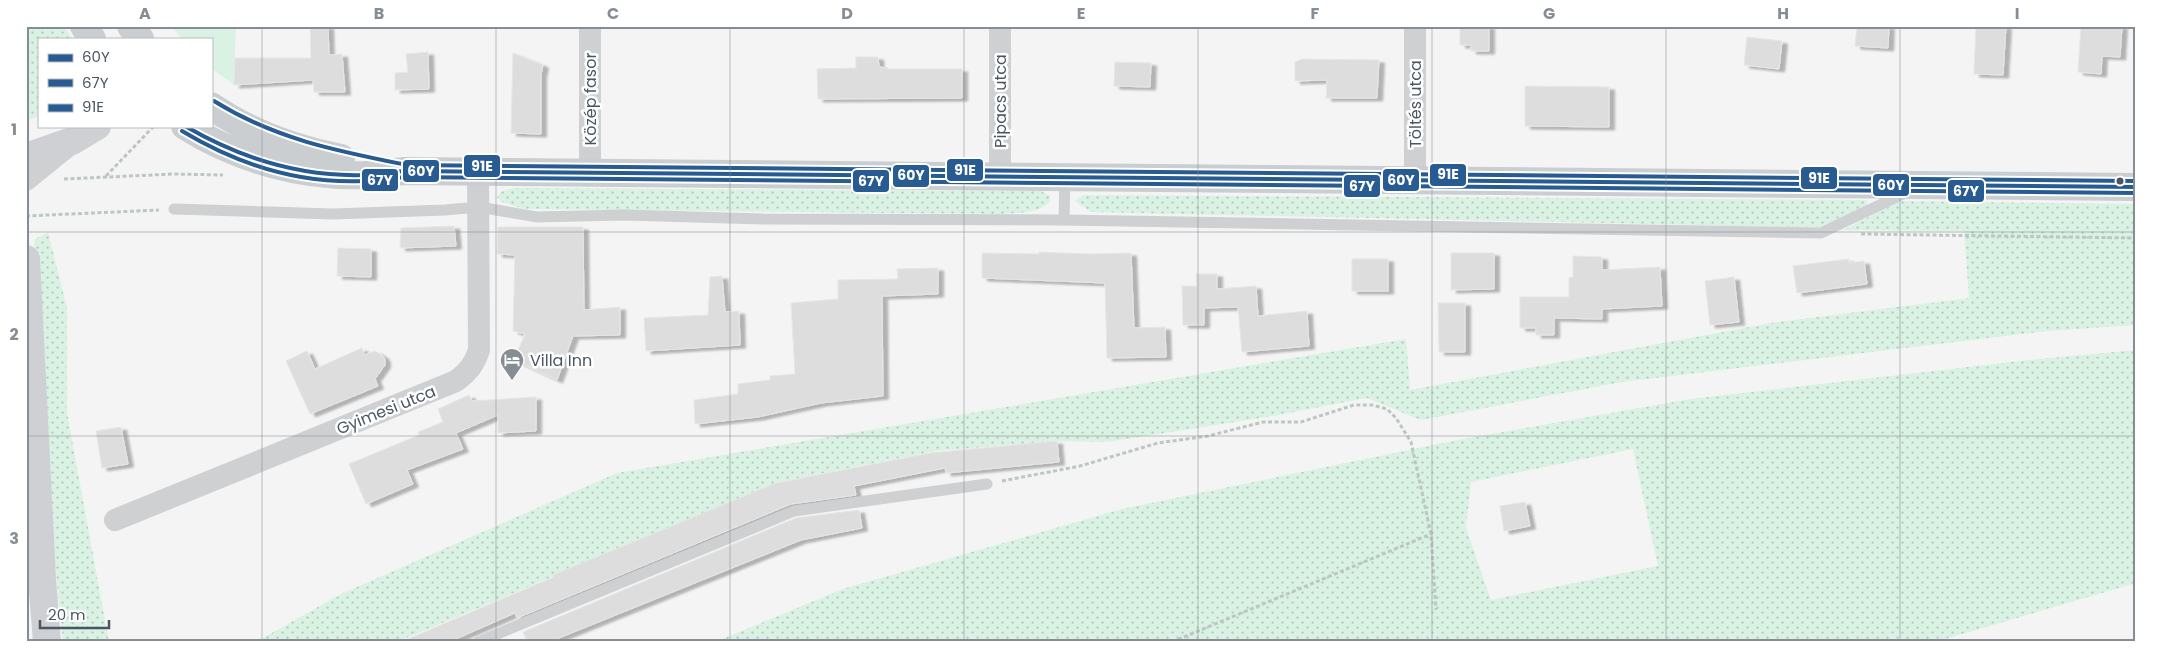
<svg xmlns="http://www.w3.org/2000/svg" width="2162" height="668" font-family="Poppins,sans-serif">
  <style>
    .grass { fill: url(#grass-dots); fill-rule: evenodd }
    .pitch { fill: #d9f2e3 }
    .building { fill: #ddddde; stroke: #e5e6e7; filter: url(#shadow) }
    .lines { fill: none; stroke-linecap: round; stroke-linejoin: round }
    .path { stroke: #bcc7c4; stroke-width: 3; stroke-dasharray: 4 2.5; stroke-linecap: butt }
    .lane { stroke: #ced0d2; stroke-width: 11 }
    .street { stroke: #ced0d2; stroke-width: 22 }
    .secondary { stroke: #ced0d4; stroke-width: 28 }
    .primary { stroke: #caced1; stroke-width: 28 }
    .bus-1-casing { stroke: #fff; stroke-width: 8 }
    .bus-2-casing { stroke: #fff; stroke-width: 8 }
    .bus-3-casing { stroke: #fff; stroke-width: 8 }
    .bus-1 { stroke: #275b91; stroke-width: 4 }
    .bus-2 { stroke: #275b91; stroke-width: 4 }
    .bus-3 { stroke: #275b91; stroke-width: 4 }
    .grid { fill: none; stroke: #868d94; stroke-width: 1; stroke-opacity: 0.55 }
    .bus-dot { fill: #4a5661; stroke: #fff; stroke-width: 2 }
    .labels { text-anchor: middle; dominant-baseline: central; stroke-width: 5; stroke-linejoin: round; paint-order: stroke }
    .street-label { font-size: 16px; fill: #4a5661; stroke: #fff }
    .poi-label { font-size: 16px; fill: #4a5661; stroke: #fff; text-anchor: start }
    .line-badge { stroke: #fff; stroke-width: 2 }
    .badge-label { font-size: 14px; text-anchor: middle; font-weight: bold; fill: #fff }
    .neatline { fill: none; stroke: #868d94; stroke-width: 2 }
    .grid-label { font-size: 16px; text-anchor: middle; font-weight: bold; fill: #868d94 }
  </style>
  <defs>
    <pattern id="grass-dots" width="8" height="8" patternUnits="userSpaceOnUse" patternTransform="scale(1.25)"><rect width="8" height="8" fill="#d9f2e3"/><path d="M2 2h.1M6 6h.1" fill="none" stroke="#b2c7bb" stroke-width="1.8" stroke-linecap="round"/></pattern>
    <filter id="shadow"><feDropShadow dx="5.5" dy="3" stdDeviation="1" flood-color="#0004"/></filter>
  </defs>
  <rect width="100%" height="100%" fill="#f4f4f4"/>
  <!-- grass -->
  <g class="grass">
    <path d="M 26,26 L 65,26 L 72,39 L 39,39 L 39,116 L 26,121 Z"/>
    <path d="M 514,188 L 1041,191 L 1050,196 L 1050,202 C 1037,214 1017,213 999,214 L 524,209 L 502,202 L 497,197 L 502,191 Z"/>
    <path d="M 1083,195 L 1866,200 L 1868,205 L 1820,227 L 1786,227 L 1091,212 L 1075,201 Z"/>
    <path d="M 1898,201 L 2136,204 L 2136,325 L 2047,331 L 1622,382 L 1421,420 L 1367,398 L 1267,417 L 1107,442 L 1057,441 L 936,451 L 779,482 L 397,642 L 256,642 L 341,594 L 617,473 L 1406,339 L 1410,390 L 1771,323 L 1969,298 L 1964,231 L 1844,230 Z"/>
    <path d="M 48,232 L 67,308 L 67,413 L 109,642 L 63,642 L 51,525 L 34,240 Z"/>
    <path d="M 2136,350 L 2136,583 L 1935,642 L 715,642 L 843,589 L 1122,509 L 1463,439 L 1691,399 L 2029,360 ZM 1633,449 L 1658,566 L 1491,600 L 1466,528 L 1471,482 Z"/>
  </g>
  <!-- pitch -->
  <path class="pitch" d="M 171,26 L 236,26 L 234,85 L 211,68 L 211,39 L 182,39 Z"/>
  <!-- building -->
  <g class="building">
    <path d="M 310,26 L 328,26 L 329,55 L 342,54 L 345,92 L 314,92 L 313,80 L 234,85 L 235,58 L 311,58 Z"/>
    <path d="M 1460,26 L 1489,26 L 1489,51 L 1471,51 L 1471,45 L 1460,45 Z"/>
    <path d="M 1857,26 L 1889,26 L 1888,48 L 1855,46 Z"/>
    <path d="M 1976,26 L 2006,26 L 2003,75 L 1974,74 Z"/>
    <path d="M 2081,26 L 2122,26 L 2120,57 L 2102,56 L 2101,74 L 2078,72 Z"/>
    <path d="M 1747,37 L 1782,41 L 1779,69 L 1744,65 Z"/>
    <path d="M 428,52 L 429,89 L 395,90 L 395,73 L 408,72 L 406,54 Z"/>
    <path d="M 513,53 L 543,65 L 541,75 L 541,134 L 511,133 Z"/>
    <path d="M 856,57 L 878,57 L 879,67 L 888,68 L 888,69 L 962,69 L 962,98 L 818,99 L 817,69 L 856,68 Z"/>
    <path d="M 1302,59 L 1379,60 L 1377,98 L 1326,98 L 1327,80 L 1295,81 L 1295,62 Z"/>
    <path d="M 1115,62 L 1151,63 L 1150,87 L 1114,86 Z"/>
    <path d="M 1525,86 L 1609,87 L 1609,127 L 1525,126 Z"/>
    <path d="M 454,226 L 456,246 L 400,248 L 401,228 Z"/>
    <path d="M 498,227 L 583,227 L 584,310 L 620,307 L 620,335 L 573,336 L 557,380 L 514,360 L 525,334 L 513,331 L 515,255 L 497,254 Z"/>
    <path d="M 338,248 L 371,249 L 371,277 L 337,276 Z"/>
    <path d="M 1039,252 L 1090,254 L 1131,253 L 1134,328 L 1165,327 L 1166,357 L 1107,358 L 1105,283 L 982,278 L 982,253 L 1039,254 Z"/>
    <path d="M 1451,253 L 1494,253 L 1494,289 L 1451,290 Z"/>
    <path d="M 1573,256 L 1602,257 L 1602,270 L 1660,267 L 1662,306 L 1602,309 L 1602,319 L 1554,318 L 1554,335 L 1536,335 L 1536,328 L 1520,328 L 1520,297 L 1569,297 L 1569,278 L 1573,277 Z"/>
    <rect x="1352" y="259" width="36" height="32"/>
    <path d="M 1849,259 L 1849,263 L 1864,261 L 1867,284 L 1797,293 L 1793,266 Z"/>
    <path d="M 938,268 L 938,294 L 882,296 L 883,396 L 821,403 L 758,417 L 695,424 L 694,400 L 738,394 L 738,384 L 770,380 L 770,376 L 795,374 L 791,303 L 838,299 L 838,280 L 898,279 L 897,269 Z"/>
    <path d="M 1196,274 L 1217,274 L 1217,289 L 1256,286 L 1258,316 L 1307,311 L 1309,346 L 1242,352 L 1238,307 L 1204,308 L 1204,325 L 1183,325 L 1182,286 L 1197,286 Z"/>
    <path d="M 722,276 L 725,312 L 739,311 L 740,345 L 646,351 L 644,318 L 708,315 L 710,277 Z"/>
    <path d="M 1734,277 L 1739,322 L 1710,325 L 1705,281 Z"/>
    <path d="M 1438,303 L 1465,303 L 1465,352 L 1439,352 Z"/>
    <path d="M 362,348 L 364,355 L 375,351 L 383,356 L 385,360 L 385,365 L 375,379 L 378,386 L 310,414 L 286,361 L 307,351 L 315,369 Z"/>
    <path d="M 469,395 L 472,401 L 536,397 L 536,431 L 498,433 L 498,415 L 456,433 L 463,449 L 407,470 L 413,484 L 366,504 L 349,464 L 419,435 L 418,432 L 443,422 L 438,409 Z"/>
    <path d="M 121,427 L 128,464 L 102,468 L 96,431 Z"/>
    <path d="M 1057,441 L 1059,462 L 946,473 L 945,468 L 854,486 L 856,495 L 791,504 L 517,618 L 515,613 L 449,642 L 401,642 L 554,577 L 553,575 L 776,483 L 930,453 Z"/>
    <path d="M 1525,502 L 1530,526 L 1504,531 L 1500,506 Z"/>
    <path d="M 859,510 L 862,528 L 801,540 L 549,642 L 527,642 L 523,632 L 796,518 Z"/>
  </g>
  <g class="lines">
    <!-- path -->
    <g class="path">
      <path d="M 106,176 L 154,126"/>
      <path d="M 64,179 L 174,174 L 223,175"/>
      <path d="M 26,216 L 159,210"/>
      <path d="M 1861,234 L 2136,238"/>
      <path d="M 1002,481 L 1080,466 L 1158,443 L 1208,436 L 1263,422 L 1301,422 L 1354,405 L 1372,405 L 1387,409 L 1396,418 L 1411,442 L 1431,534 L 1436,610"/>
      <path d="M 1172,642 L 1431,534"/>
    </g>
    <!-- lane -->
    <g class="lane">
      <path d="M 174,209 L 333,214 L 445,210 L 479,207 L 537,217 L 624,215 L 763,219 L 1064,220 L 1821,233 L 1907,192"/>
      <path d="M 1064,220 L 1065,177"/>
      <path d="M 478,642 L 794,511 L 987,484"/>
    </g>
    <!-- street -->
    <g class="street">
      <path d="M 1000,26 L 1000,176"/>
      <path d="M 590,172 L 590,26"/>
      <path d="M 26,180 L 68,146"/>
      <path d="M 1415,181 L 1415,26"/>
      <path d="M 115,520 L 456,381 C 468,372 474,365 479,350 L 478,172"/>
    </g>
    <!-- secondary -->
    <g class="secondary">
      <path d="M 26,157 L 72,141 L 97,126"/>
      <path d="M 26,259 L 42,579 L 47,642"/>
    </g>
    <!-- primary -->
    <g class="primary">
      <path d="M 84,26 L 92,39"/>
      <path d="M 131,26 L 140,39"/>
      <path d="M 211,106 C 250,133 295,149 341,158"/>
      <path d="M 185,126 C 237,159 302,177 364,175 C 378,174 392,172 406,171 L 2136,187"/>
    </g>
    <!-- bus-1 casing -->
    <g class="bus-1-casing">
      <path id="bus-1" d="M 185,126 C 240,158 301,177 364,175 C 378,174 392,172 406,171 L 2136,187"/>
    </g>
    <!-- bus-2 casing -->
    <g class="bus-2-casing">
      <path id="bus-2" d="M 182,131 C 237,164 299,184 364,181 C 378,181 392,178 406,177 L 2136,193"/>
    </g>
    <!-- bus-3 casing -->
    <g class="bus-3-casing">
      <path id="bus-3" d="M 214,101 C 275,139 337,151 407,165 L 2136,181"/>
    </g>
    <!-- bus-1 -->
    <use href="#bus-1" class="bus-1"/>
    <!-- bus-2 -->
    <use href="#bus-2" class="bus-2"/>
    <!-- bus-3 -->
    <use href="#bus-3" class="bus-3"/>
  </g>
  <!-- grid -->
  <path class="grid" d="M 262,26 L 262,642M 496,26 L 496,642M 730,26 L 730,642M 964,26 L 964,642M 1198,26 L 1198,642M 1432,26 L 1432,642M 1666,26 L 1666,642M 1900,26 L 1900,642M 26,232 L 2136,232M 26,436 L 2136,436"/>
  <!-- icons -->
  <defs>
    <g id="hotel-pin" transform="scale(1.25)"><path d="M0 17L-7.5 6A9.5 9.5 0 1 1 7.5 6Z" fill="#868d94" stroke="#fff"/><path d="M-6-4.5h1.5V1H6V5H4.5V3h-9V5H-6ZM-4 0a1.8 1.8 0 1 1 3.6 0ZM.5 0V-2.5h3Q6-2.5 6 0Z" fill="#fff"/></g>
  </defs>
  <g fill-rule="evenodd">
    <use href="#hotel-pin" x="512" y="360"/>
  </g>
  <!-- markers -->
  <circle class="bus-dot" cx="2120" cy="181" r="4.5"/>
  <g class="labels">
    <!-- street labels -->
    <g class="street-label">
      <text transform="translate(590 99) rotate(-90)">Közép fasor</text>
      <text transform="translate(1000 101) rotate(-90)">Pipacs utca</text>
      <text transform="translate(1415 104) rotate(-90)">Töltés utca</text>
      <text transform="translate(386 410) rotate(-22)">Gyimesi utca</text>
    </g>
    <!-- poi labels -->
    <g class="poi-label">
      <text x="530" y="360">Villa Inn</text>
    </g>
  </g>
  <g class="line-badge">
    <rect x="463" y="154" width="38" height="24" rx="5" fill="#275b91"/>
    <rect x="946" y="158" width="38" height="24" rx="5" fill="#275b91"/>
    <rect x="402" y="159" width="38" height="24" rx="5" fill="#275b91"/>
    <rect x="1429" y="163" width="38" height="24" rx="5" fill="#275b91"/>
    <rect x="892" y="164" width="38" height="24" rx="5" fill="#275b91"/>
    <rect x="1800" y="166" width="38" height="24" rx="5" fill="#275b91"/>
    <rect x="361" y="168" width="38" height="24" rx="5" fill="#275b91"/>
    <rect x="1382" y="168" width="38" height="24" rx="5" fill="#275b91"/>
    <rect x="852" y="169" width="38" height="24" rx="5" fill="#275b91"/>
    <rect x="1872" y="173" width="38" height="24" rx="5" fill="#275b91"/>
    <rect x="1343" y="174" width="38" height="24" rx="5" fill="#275b91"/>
    <rect x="1947" y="179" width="38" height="24" rx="5" fill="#275b91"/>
  </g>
  <g class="badge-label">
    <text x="482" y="171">91E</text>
    <text x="965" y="175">91E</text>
    <text x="421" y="176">60Y</text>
    <text x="1448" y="179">91E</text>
    <text x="911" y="180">60Y</text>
    <text x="1819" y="183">91E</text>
    <text x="380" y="185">67Y</text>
    <text x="1401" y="185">60Y</text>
    <text x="871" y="186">67Y</text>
    <text x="1891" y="190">60Y</text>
    <text x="1362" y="191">67Y</text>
    <text x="1966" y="196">67Y</text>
  </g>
  <!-- border -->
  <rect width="2162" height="668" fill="none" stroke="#ffffff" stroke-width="55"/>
  <!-- legend -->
  <rect x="38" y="38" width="175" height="90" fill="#ffffff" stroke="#b7bbc0"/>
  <rect x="48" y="54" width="25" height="8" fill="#275b91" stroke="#b7bbc0"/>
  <text x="82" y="62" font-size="15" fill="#4a5661">60Y</text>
  <rect x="48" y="79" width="25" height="8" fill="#275b91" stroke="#b7bbc0"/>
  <text x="82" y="88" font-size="15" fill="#4a5661">67Y</text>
  <rect x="48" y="104" width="25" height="8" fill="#275b91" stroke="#b7bbc0"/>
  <text x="82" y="112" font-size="15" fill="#4a5661">91E</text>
  <!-- scale -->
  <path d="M40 620v8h69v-8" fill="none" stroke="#4a5661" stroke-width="2.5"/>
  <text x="48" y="620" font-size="15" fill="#4a5661" stroke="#ffffff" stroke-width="4" paint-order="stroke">20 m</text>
  <rect x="28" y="28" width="2106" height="612" class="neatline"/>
  <g class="grid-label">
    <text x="145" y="19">A</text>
    <text x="379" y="19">B</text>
    <text x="613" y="19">C</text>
    <text x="847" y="19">D</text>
    <text x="1081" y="19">E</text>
    <text x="1315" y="19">F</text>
    <text x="1549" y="19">G</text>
    <text x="1783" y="19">H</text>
    <text x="2017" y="19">I</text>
    <text x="14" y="135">1</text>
    <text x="14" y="340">2</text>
    <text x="14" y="544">3</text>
  </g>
</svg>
